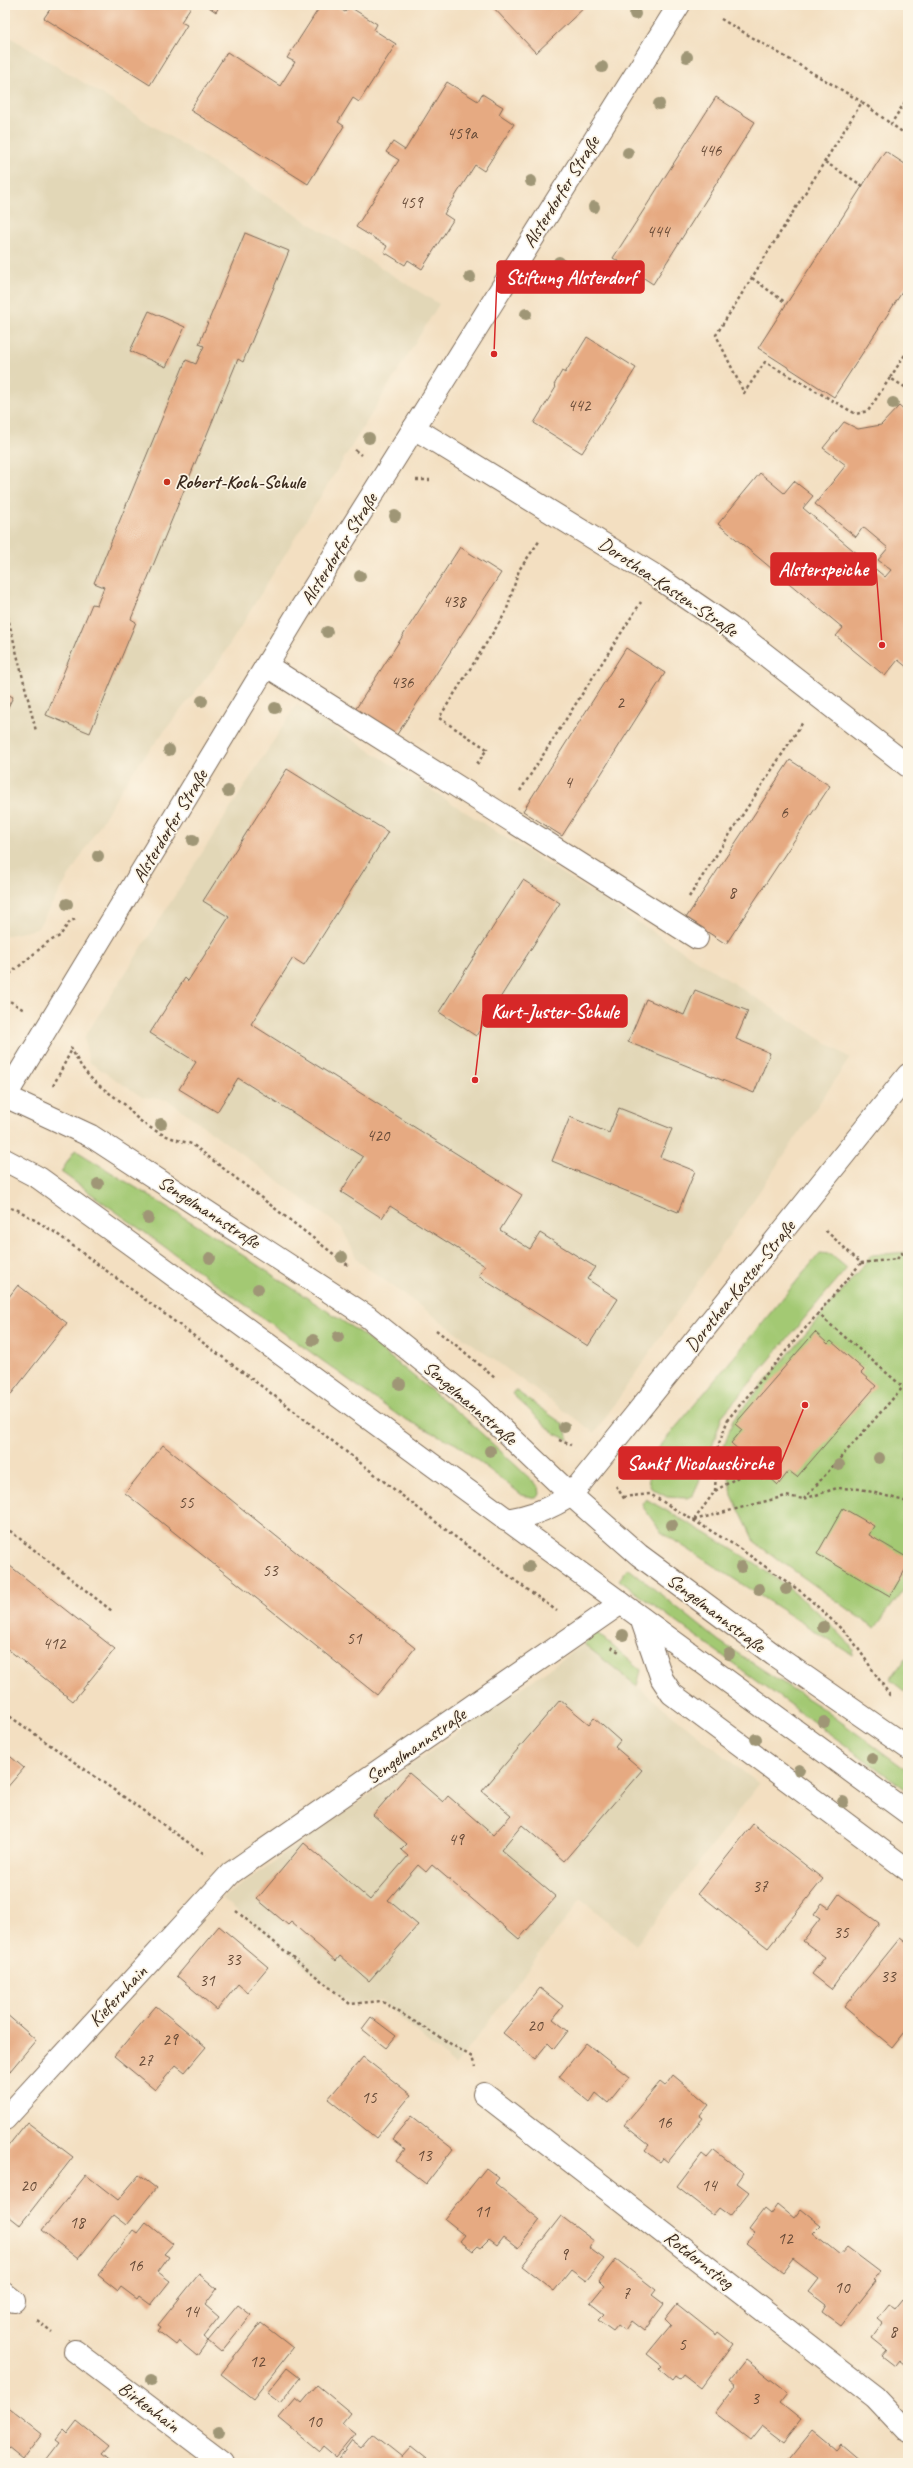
<svg xmlns="http://www.w3.org/2000/svg" width="913" height="2468" font-family="Caveat,sans-serif">
  <style>
    .built { fill: #e2d7b7 }
    .green { fill: #a3c973; stroke: #6f7a48 }
    .building { fill: #e6aa82 }
    .lines { fill: none; stroke-linecap: round; stroke-linejoin: round }
    .minor-casing { stroke: #7b6957; stroke-width: 24 }
    .major-casing { stroke: #7b6957; stroke-width: 24 }
    .path { stroke: #7b6957; stroke-width: 2.5; stroke-dasharray: 3 3; stroke-linecap: butt }
    .minor { stroke: #fff; stroke-width: 22 }
    .major { stroke: #fff; stroke-width: 22 }
    .tree { fill: #9f9676 }
    .poi-dot { fill: #c8321e; stroke: #fcf5e5; stroke-width: 1.5 }
    .labels { text-anchor: middle; dominant-baseline: central; stroke-width: 3.5; stroke-linejoin: round; paint-order: stroke }
    .number-label { font-size: 17px; fill: #664a37 }
    .street-label { font-size: 19px; fill: #3b2a1e; stroke: #fcf5e5 }
    .poi-label { font-size: 19px; font-weight: bold; fill: #3b2a1e; stroke: #fcf5e5; text-anchor: start }
    .leader { fill: none; stroke: #d62828; stroke-width: 1.5 }
    .callout-dot { fill: #d62828; stroke: #fcf5e5; stroke-width: 1.5 }
    .callout { fill: #d62828; stroke: #d62828; stroke-width: 1.5 }
    .callout-label { font-size: 20px; text-anchor: middle; font-weight: bold; fill: #fff }
  </style>
  <rect width="100%" height="100%" fill="#fcf5e5"/>
  <filter id="ink" filterUnits="userSpaceOnUse"><feTurbulence type="fractalNoise" baseFrequency=".025" numOctaves="2"/><feDisplacementMap in="SourceGraphic" scale="8" xChannelSelector="R" yChannelSelector="G"/><feConvolveMatrix kernelMatrix="1 2 1 2 8 2 1 2 1" color-interpolation-filters="sRGB"/></filter>
  <filter id="wash" filterUnits="userSpaceOnUse"><feTurbulence type="fractalNoise" baseFrequency=".012" numOctaves="4" result="noise"/><feDisplacementMap in="SourceGraphic" scale="16" xChannelSelector="R" yChannelSelector="G"/><feGaussianBlur stdDeviation="0.9" result="paint"/><feColorMatrix in="noise" values="0 0 0 0 0 0 0 0 0 0 0 0 0 0 0 0 0 1.4 0 .05"/><feComposite in="paint" operator="in"/></filter>
  <g filter="url(#wash)">
    <rect width="100%" height="100%" fill="#f3dfc1"/>
    <!-- built -->
    <g class="built">
      <path d="M 5,34 L 439,304 L 220,660 L 130,775 L 37,929 L 5,936 Z"/>
      <path d="M 297,704 L 850,1058 L 595,1433 L 358,1261 L 342,1228 L 168,1100 L 142,1097 L 89,1062 L 84,1038 Z"/>
      <path d="M 584,1644 L 759,1784 L 636,1945 L 581,1899 L 455,2066 L 381,2001 L 350,2004 L 222,1898 Z"/>
    </g>
    <!-- green -->
    <g class="green">
      <path d="M 75,1150 L 206,1231 L 359,1332 L 465,1418 L 539,1487 L 540,1494 L 536,1498 L 522,1495 L 456,1444 L 399,1416 L 61,1172 Z"/>
      <path d="M 908,1252 L 908,1584 L 875,1628 L 755,1543 L 732,1495 L 724,1446 L 733,1420 L 872,1255 Z"/>
      <path d="M 820,1253 L 830,1254 L 847,1268 L 722,1416 L 706,1466 L 693,1495 L 687,1498 L 667,1497 L 652,1489 L 648,1480 L 652,1456 Z"/>
      <path d="M 515,1390 L 563,1424 L 569,1440 L 554,1433 L 512,1394 Z"/>
      <path d="M 646,1499 C 707,1534 769,1567 820,1615 C 832,1626 844,1636 853,1650 L 852,1655 L 661,1532 L 643,1507 L 642,1504 Z"/>
      <path d="M 628,1568 L 719,1641 L 826,1711 L 908,1771 L 908,1791 L 619,1580 Z"/>
      <path d="M 596,1632 L 641,1670 L 637,1686 L 584,1644 Z"/>
      <path d="M 905,1658 L 908,1660 L 908,1694 L 890,1680 Z"/>
    </g>
    <g id="blocks">
      <!-- building -->
      <g class="building">
        <path d="M 53,5 L 192,5 L 181,22 L 187,25 L 150,85 L 44,18 Z"/>
        <path d="M 206,5 L 220,5 L 216,12 Z"/>
        <path d="M 321,5 L 334,5 L 345,12 L 350,7 L 377,24 L 374,30 L 396,44 L 359,102 L 353,98 L 338,122 L 344,126 L 308,184 L 190,110 L 227,52 L 280,86 L 295,62 L 287,58 Z"/>
        <path d="M 491,5 L 587,5 L 536,53 Z"/>
        <path d="M 447,82 L 478,101 L 482,94 L 503,107 L 499,114 L 514,124 L 484,171 L 475,165 L 444,214 L 453,220 L 422,269 L 408,260 L 405,265 L 384,252 L 387,246 L 356,227 L 399,160 L 386,152 L 393,142 L 405,150 Z"/>
        <path d="M 716,97 L 755,122 L 653,284 L 613,258 Z"/>
        <path d="M 885,151 L 908,166 L 908,283 L 834,397 L 758,348 Z"/>
        <path d="M 245,233 L 289,251 L 243,362 L 238,359 L 131,619 L 136,622 L 90,733 L 46,715 L 92,604 L 97,605 L 104,587 L 94,583 L 186,360 L 196,364 L 204,346 L 199,344 Z"/>
        <path d="M 149,311 L 185,327 L 166,367 L 130,351 Z"/>
        <path d="M 587,337 L 636,368 L 582,453 L 534,423 L 556,387 L 554,385 L 562,371 L 565,373 Z"/>
        <path d="M 899,406 L 908,414 L 908,668 L 898,660 L 885,676 L 836,636 L 843,628 L 718,524 L 760,473 L 784,493 L 794,481 L 813,496 L 803,508 L 885,577 L 891,570 L 878,560 L 888,548 L 863,527 L 856,537 L 815,504 L 846,465 L 823,448 L 844,422 L 858,429 L 881,425 Z"/>
        <path d="M 460,547 L 501,573 L 396,736 L 355,710 Z"/>
        <path d="M 626,648 L 665,673 L 562,836 L 523,811 Z"/>
        <path d="M 5,693 L 13,697 L 5,713 Z"/>
        <path d="M 790,760 L 830,786 L 726,944 L 686,918 Z"/>
        <path d="M 287,769 L 388,832 L 304,965 L 293,958 L 251,1024 L 522,1195 L 500,1230 L 530,1249 L 540,1233 L 595,1267 L 587,1279 L 618,1299 L 588,1346 L 478,1276 L 485,1266 L 390,1206 L 382,1218 L 341,1192 L 363,1157 L 238,1078 L 217,1112 L 179,1089 L 196,1062 L 150,1033 L 185,978 L 188,981 L 229,917 L 203,901 Z"/>
        <path d="M 523,880 L 560,903 L 476,1036 L 439,1012 Z"/>
        <path d="M 695,990 L 748,1011 L 736,1039 L 770,1053 L 754,1093 L 628,1042 L 646,999 L 684,1015 Z"/>
        <path d="M 619,1108 L 672,1129 L 660,1157 L 695,1171 L 678,1212 L 552,1161 L 570,1117 L 609,1133 Z"/>
        <path d="M 18,1285 L 67,1323 L 5,1402 L 5,1302 Z"/>
        <path d="M 815,1332 L 828,1344 L 831,1341 L 864,1370 L 861,1373 L 876,1386 L 797,1477 L 789,1471 L 778,1485 L 766,1474 L 762,1479 L 739,1458 L 743,1454 L 731,1443 L 742,1430 L 735,1424 Z"/>
        <path d="M 163,1445 L 415,1648 L 377,1695 L 125,1493 Z"/>
        <path d="M 843,1508 L 874,1526 L 869,1535 L 908,1558 L 908,1565 L 890,1596 L 817,1554 Z"/>
        <path d="M 5,1562 L 115,1649 L 73,1701 L 5,1647 Z"/>
        <path d="M 560,1700 L 589,1724 L 594,1718 L 620,1741 L 615,1747 L 642,1770 L 564,1861 L 522,1825 L 501,1850 L 556,1897 L 519,1939 L 432,1865 L 426,1872 L 418,1865 L 388,1900 L 418,1925 L 369,1981 L 340,1956 L 336,1961 L 291,1922 L 288,1925 L 257,1899 L 304,1843 L 370,1900 L 408,1856 L 401,1850 L 407,1844 L 373,1815 L 409,1773 L 443,1802 L 448,1796 L 493,1835 L 511,1815 L 482,1791 Z"/>
        <path d="M 5,1752 L 24,1768 L 5,1790 Z"/>
        <path d="M 753,1824 L 823,1879 L 768,1948 L 698,1893 Z"/>
        <path d="M 839,1894 L 879,1923 L 831,1989 L 812,1974 L 825,1957 L 803,1941 L 820,1919 L 814,1915 L 822,1903 L 829,1908 Z"/>
        <path d="M 219,1926 L 268,1967 L 247,1992 L 238,1984 L 217,2010 L 177,1976 Z"/>
        <path d="M 900,1938 L 908,1944 L 908,2027 L 892,2047 L 844,2007 Z"/>
        <path d="M 540,1988 L 563,2006 L 553,2019 L 568,2031 L 554,2049 L 548,2043 L 535,2059 L 503,2033 Z"/>
        <path d="M 156,2006 L 206,2047 L 185,2072 L 176,2065 L 155,2090 L 114,2056 Z"/>
        <path d="M 5,2013 L 36,2040 L 5,2077 Z"/>
        <path d="M 371,2017 L 396,2036 L 386,2048 L 362,2029 Z"/>
        <path d="M 586,2043 L 629,2077 L 608,2103 L 596,2093 L 590,2102 L 559,2077 Z"/>
        <path d="M 363,2057 L 411,2095 L 376,2138 L 328,2099 Z"/>
        <path d="M 673,2075 L 709,2105 L 700,2116 L 703,2118 L 668,2162 L 663,2158 L 660,2162 L 645,2150 L 649,2145 L 624,2125 L 660,2082 L 665,2086 Z"/>
        <path d="M 411,2116 L 453,2149 L 426,2184 L 396,2161 L 405,2149 L 392,2139 Z"/>
        <path d="M 27,2122 L 73,2157 L 20,2225 L 5,2213 L 5,2150 Z"/>
        <path d="M 714,2150 L 744,2173 L 737,2183 L 749,2192 L 730,2216 L 719,2208 L 713,2215 L 677,2187 L 702,2154 L 707,2158 Z"/>
        <path d="M 486,2168 L 499,2178 L 495,2183 L 540,2220 L 518,2248 L 504,2237 L 497,2246 L 489,2240 L 481,2248 L 478,2246 L 473,2251 L 460,2241 L 465,2235 L 445,2219 Z"/>
        <path d="M 86,2175 L 118,2200 L 139,2175 L 156,2188 L 126,2225 L 113,2215 L 78,2259 L 42,2230 Z"/>
        <path d="M 777,2204 L 794,2218 L 801,2209 L 821,2225 L 813,2233 L 840,2255 L 847,2247 L 880,2272 L 874,2280 L 876,2281 L 841,2326 L 822,2312 L 826,2305 L 809,2292 L 819,2279 L 793,2259 L 783,2272 L 746,2243 L 755,2233 L 749,2229 L 764,2209 L 770,2214 Z"/>
        <path d="M 561,2216 L 594,2241 L 589,2248 L 604,2259 L 586,2281 L 571,2270 L 554,2291 L 522,2266 Z"/>
        <path d="M 146,2222 L 173,2244 L 164,2254 L 169,2257 L 158,2272 L 170,2281 L 151,2305 L 139,2296 L 137,2299 L 121,2287 L 118,2291 L 98,2275 L 133,2230 L 137,2233 Z"/>
        <path d="M 616,2259 L 656,2290 L 652,2295 L 664,2304 L 644,2331 L 631,2321 L 625,2330 L 618,2325 L 613,2331 L 598,2320 L 604,2314 L 590,2303 L 604,2286 L 599,2281 Z"/>
        <path d="M 199,2274 L 217,2289 L 205,2305 L 219,2317 L 203,2337 L 208,2341 L 197,2356 L 179,2341 L 176,2345 L 158,2331 L 161,2327 L 158,2325 Z"/>
        <path d="M 903,2299 L 908,2303 L 908,2360 L 904,2365 L 899,2361 L 895,2366 L 882,2356 L 887,2350 L 872,2338 L 883,2323 L 877,2318 L 888,2304 L 895,2309 Z"/>
        <path d="M 677,2304 L 716,2335 L 718,2332 L 733,2344 L 701,2388 L 683,2374 L 679,2379 L 675,2376 L 672,2380 L 659,2369 L 662,2366 L 647,2354 L 671,2325 L 665,2319 Z"/>
        <path d="M 238,2305 L 251,2315 L 221,2352 L 208,2341 Z"/>
        <path d="M 261,2323 L 293,2348 L 253,2399 L 221,2374 Z"/>
        <path d="M 746,2360 L 788,2393 L 780,2403 L 801,2420 L 784,2442 L 762,2425 L 750,2440 L 715,2413 L 736,2385 L 730,2380 Z"/>
        <path d="M 287,2368 L 300,2378 L 280,2403 L 267,2393 Z"/>
        <path d="M 317,2385 L 351,2413 L 342,2424 L 355,2434 L 336,2457 L 323,2446 L 319,2451 L 279,2418 L 296,2398 L 302,2403 Z"/>
        <path d="M 5,2405 L 42,2434 L 23,2459 L 8,2447 L 5,2450 Z"/>
        <path d="M 77,2421 L 108,2446 L 101,2454 L 112,2463 L 50,2463 L 46,2460 L 60,2442 L 56,2439 L 63,2430 L 67,2434 Z"/>
        <path d="M 812,2431 L 835,2450 L 840,2444 L 860,2461 L 786,2463 Z"/>
        <path d="M 373,2434 L 402,2457 L 411,2447 L 426,2459 L 422,2463 L 342,2463 L 338,2460 L 352,2441 L 361,2448 Z"/>
      </g>
    </g>
  </g>
  <g filter="url(#ink)">
    <use href="#blocks" fill-opacity="0" stroke="#7b6957" stroke-width="1"/>
    <g class="lines">
      <!-- minor casing -->
      <g class="minor-casing">
        <g id="minor">
          <path d="M 414,428 L 657,577 L 731,628 L 908,766"/>
          <path d="M 267,666 L 697,938"/>
          <path d="M 5,1097 L 298,613 L 679,5"/>
          <path d="M 571,1495 L 908,1075"/>
          <path d="M 641,1618 L 662,1679 L 672,1694 L 908,1870"/>
          <path d="M 484,2094 L 875,2397 L 908,2432"/>
          <path d="M 5,2119 L 231,1873 L 621,1603"/>
          <path d="M 5,2294 L 14,2301"/>
          <path d="M 75,2351 L 223,2463"/>
        </g>
      </g>
      <!-- major casing -->
      <g class="major-casing">
        <g id="major">
          <path d="M 5,1096 L 91,1136 L 368,1317 L 477,1405 L 571,1495 L 639,1555 L 774,1655 L 908,1748"/>
          <path d="M 5,1160 L 39,1178 L 136,1248 L 908,1813"/>
          <path d="M 506,1520 C 531,1516 550,1509 571,1495"/>
        </g>
      </g>
      <!-- path -->
      <g class="path">
        <path d="M 721,19 L 862,102"/>
        <path d="M 908,97 L 891,124 L 908,136"/>
        <path d="M 825,162 L 863,186"/>
        <path d="M 752,278 L 786,303"/>
        <path d="M 908,350 L 890,378 L 908,389"/>
        <path d="M 890,378 L 868,411 L 856,414 L 765,362 L 744,393 L 716,335 L 862,102 L 891,124"/>
        <path d="M 355,450 L 361,455"/>
        <path d="M 416,480 L 430,480"/>
        <path d="M 6,610 L 36,731"/>
        <path d="M 477,764 L 487,749 L 439,718 L 506,612 L 519,570 L 540,540"/>
        <path d="M 520,791 L 641,602"/>
        <path d="M 689,897 L 803,722"/>
        <path d="M 5,978 L 48,942 L 60,936 L 70,921 L 76,919"/>
        <path d="M 5,998 L 24,1010"/>
        <path d="M 71,1047 C 85,1079 98,1084 124,1104 C 129,1108 132,1114 137,1118 C 153,1132 172,1139 192,1144 L 349,1266"/>
        <path d="M 53,1086 L 71,1051"/>
        <path d="M 5,1207 L 18,1210 L 53,1231 L 276,1397 L 450,1533 L 557,1611"/>
        <path d="M 861,1263 L 897,1259 L 908,1246"/>
        <path d="M 817,1313 L 903,1387"/>
        <path d="M 436,1330 L 461,1349 L 496,1379"/>
        <path d="M 559,1440 L 571,1445"/>
        <path d="M 616,1486 L 625,1500"/>
        <path d="M 715,1491 L 717,1449 L 728,1419 L 861,1263 L 824,1229"/>
        <path d="M 623,1497 L 650,1494 L 736,1546 L 803,1593 L 851,1638 L 891,1697"/>
        <path d="M 804,1499 L 903,1387 L 908,1386"/>
        <path d="M 694,1520 L 786,1496 L 804,1499 L 837,1488 L 861,1489 L 908,1502"/>
        <path d="M 694,1520 L 715,1491 L 751,1469"/>
        <path d="M 5,1527 L 112,1611"/>
        <path d="M 611,1647 L 621,1653"/>
        <path d="M 5,1713 L 206,1855"/>
        <path d="M 236,1911 L 350,2004 L 381,2001 L 472,2057 L 475,2067"/>
        <path d="M 37,2320 L 52,2332"/>
      </g>
      <!-- minor -->
      <use href="#minor" class="minor"/>
      <!-- major -->
      <use href="#major" class="major"/>
    </g>
    <!-- trees -->
    <g class="tree">
      <circle cx="635" cy="14" r="6"/>
      <circle cx="687" cy="57" r="6"/>
      <circle cx="602" cy="67" r="6"/>
      <circle cx="659" cy="104" r="6"/>
      <circle cx="628" cy="153" r="6"/>
      <circle cx="531" cy="181" r="6"/>
      <circle cx="594" cy="207" r="6"/>
      <circle cx="559" cy="262" r="6"/>
      <circle cx="470" cy="277" r="6"/>
      <circle cx="526" cy="314" r="6"/>
      <circle cx="893" cy="403" r="6"/>
      <circle cx="369" cy="438" r="6"/>
      <circle cx="395" cy="516" r="6"/>
      <circle cx="360" cy="576" r="6"/>
      <circle cx="327" cy="632" r="6"/>
      <circle cx="202" cy="701" r="6"/>
      <circle cx="275" cy="708" r="6"/>
      <circle cx="169" cy="750" r="6"/>
      <circle cx="228" cy="791" r="6"/>
      <circle cx="193" cy="840" r="6"/>
      <circle cx="98" cy="856" r="6"/>
      <circle cx="67" cy="904" r="6"/>
      <circle cx="161" cy="1124" r="6"/>
      <circle cx="98" cy="1184" r="6"/>
      <circle cx="148" cy="1218" r="6"/>
      <circle cx="342" cy="1257" r="6"/>
      <circle cx="210" cy="1258" r="6"/>
      <circle cx="258" cy="1289" r="6"/>
      <circle cx="338" cy="1337" r="6"/>
      <circle cx="313" cy="1340" r="6"/>
      <circle cx="400" cy="1384" r="6"/>
      <circle cx="564" cy="1427" r="6"/>
      <circle cx="490" cy="1451" r="6"/>
      <circle cx="879" cy="1458" r="6"/>
      <circle cx="839" cy="1465" r="6"/>
      <circle cx="672" cy="1525" r="6"/>
      <circle cx="529" cy="1567" r="6"/>
      <circle cx="741" cy="1567" r="6"/>
      <circle cx="759" cy="1589" r="6"/>
      <circle cx="786" cy="1589" r="6"/>
      <circle cx="823" cy="1627" r="6"/>
      <circle cx="623" cy="1635" r="6"/>
      <circle cx="729" cy="1654" r="6"/>
      <circle cx="824" cy="1722" r="6"/>
      <circle cx="756" cy="1739" r="6"/>
      <circle cx="872" cy="1758" r="6"/>
      <circle cx="799" cy="1770" r="6"/>
      <circle cx="843" cy="1802" r="6"/>
      <circle cx="151" cy="2380" r="6"/>
      <circle cx="219" cy="2431" r="6"/>
    </g>
  </g>
  <!-- markers -->
  <circle class="poi-dot" cx="167" cy="482" r="4"/>
  <g class="labels">
    <!-- number labels -->
    <g class="number-label">
      <text x="462" y="133">459a</text>
      <text x="710" y="150">446</text>
      <text x="411" y="202">459</text>
      <text x="658" y="231">444</text>
      <text x="579" y="405">442</text>
      <text x="454" y="601">438</text>
      <text x="402" y="682">436</text>
      <text x="620" y="702">2</text>
      <text x="568" y="782">4</text>
      <text x="784" y="812">6</text>
      <text x="732" y="892">8</text>
      <text x="378" y="1135">420</text>
      <text x="186" y="1502">55</text>
      <text x="270" y="1570">53</text>
      <text x="354" y="1638">51</text>
      <text x="54" y="1643">412</text>
      <text x="456" y="1839">49</text>
      <text x="760" y="1886">37</text>
      <text x="841" y="1932">35</text>
      <text x="233" y="1959">33</text>
      <text x="888" y="1976">33</text>
      <text x="207" y="1980">31</text>
      <text x="535" y="2025">20</text>
      <text x="170" y="2039">29</text>
      <text x="145" y="2060">27</text>
      <text x="369" y="2097">15</text>
      <text x="664" y="2122">16</text>
      <text x="424" y="2155">13</text>
      <text x="28" y="2185">20</text>
      <text x="709" y="2185">14</text>
      <text x="482" y="2211">11</text>
      <text x="77" y="2222">18</text>
      <text x="785" y="2238">12</text>
      <text x="564" y="2254">9</text>
      <text x="135" y="2265">16</text>
      <text x="842" y="2287">10</text>
      <text x="626" y="2293">7</text>
      <text x="191" y="2311">14</text>
      <text x="893" y="2331">8</text>
      <text x="682" y="2344">5</text>
      <text x="257" y="2361">12</text>
      <text x="755" y="2398">3</text>
      <text x="314" y="2421">10</text>
    </g>
    <!-- street labels -->
    <g class="street-label">
      <text transform="translate(561 192) rotate(-58)">Alsterdorfer Straße</text>
      <text transform="translate(339 549) rotate(-58)">Alsterdorfer Straße</text>
      <text transform="translate(668 587) rotate(34)">Dorothea-Kasten-Straße</text>
      <text transform="translate(170 826) rotate(-59)">Alsterdorfer Straße</text>
      <text transform="translate(209 1212) rotate(33)">Sengelmannstraße</text>
      <text transform="translate(740 1286) rotate(-51)">Dorothea-Kasten-Straße</text>
      <text transform="translate(470 1403) rotate(41)">Sengelmannstraße</text>
      <text transform="translate(716 1613) rotate(37)">Sengelmannstraße</text>
      <text transform="translate(416 1746) rotate(-35)">Sengelmannstraße</text>
      <text transform="translate(118 1996) rotate(-47)">Kiefernhain</text>
      <text transform="translate(699 2260) rotate(38)">Rotdornstieg</text>
      <text transform="translate(149 2407) rotate(37)">Birkenhain</text>
    </g>
    <!-- poi labels -->
    <g class="poi-label">
      <text x="175" y="482">Robert-Koch-Schule</text>
    </g>
  </g>
  <!-- callouts -->
  <path class="leader" d="M494 354L497 277M882 645L876 569M475 1080L483 1011M805 1405L781 1463"/>
  <g class="callout-dot">
    <circle cx="494" cy="354" r="4"/>
    <circle cx="882" cy="645" r="4"/>
    <circle cx="475" cy="1080" r="4"/>
    <circle cx="805" cy="1405" r="4"/>
  </g>
  <g class="callout">
    <rect x="497" y="261" width="147" height="32" rx="4"/>
    <rect x="771" y="553" width="105" height="32" rx="4"/>
    <rect x="483" y="995" width="144" height="32" rx="4"/>
    <rect x="619" y="1447" width="162" height="32" rx="4"/>
  </g>
  <g class="callout-label">
    <text x="571" y="284">Stiftung Alsterdorf</text>
    <text x="823" y="576">Alsterspeiche</text>
    <text x="555" y="1018">Kurt-Juster-Schule</text>
    <text x="700" y="1470">Sankt Nicolauskirche</text>
  </g>
  <!-- margin -->
  <rect width="913" height="2468" fill="none" stroke="#fcf5e5" stroke-width="20"/>
</svg>
